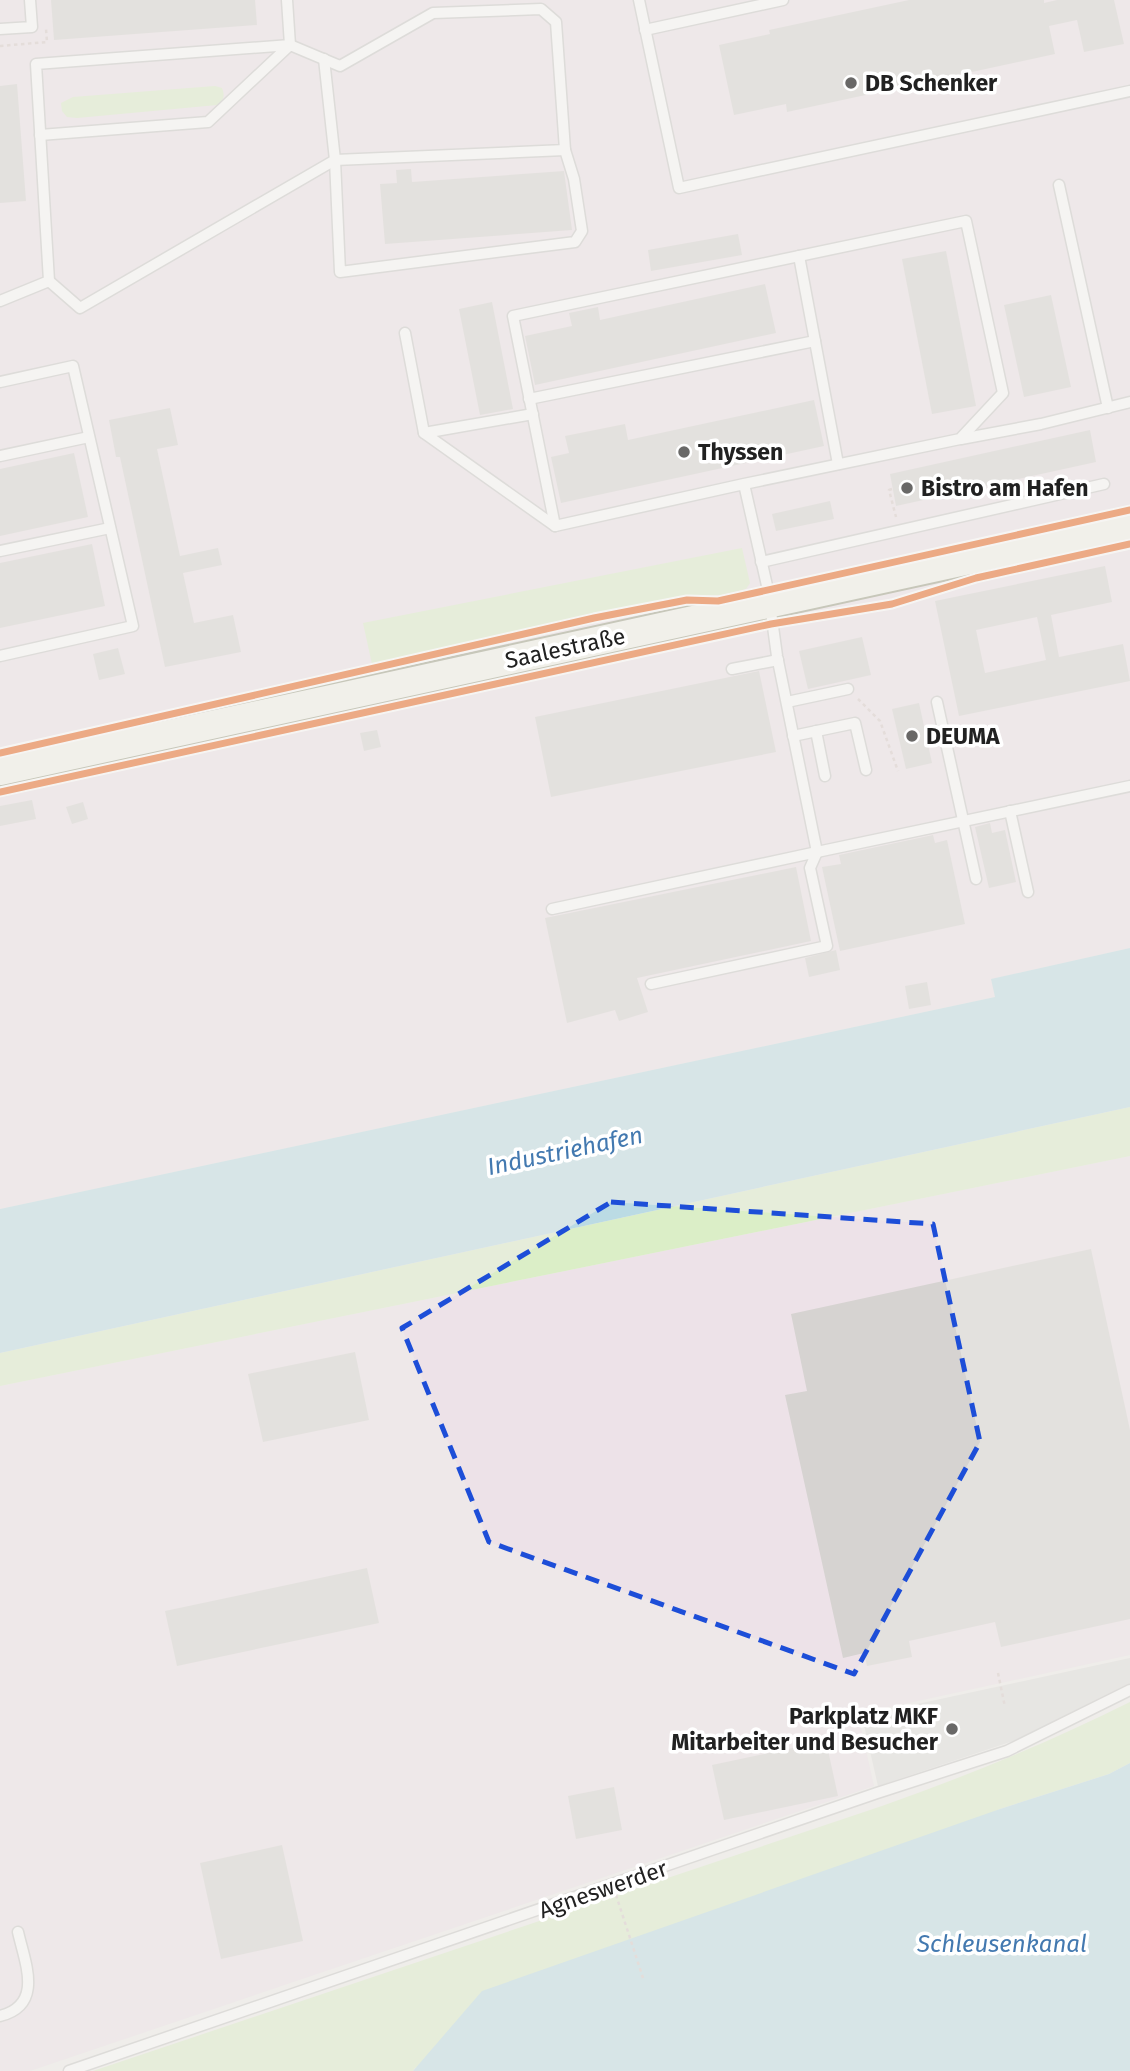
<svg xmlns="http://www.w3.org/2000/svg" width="1130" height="2071" font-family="'Fira Sans',sans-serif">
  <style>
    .residential { fill: #dedddb }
    .industrial { fill: #ede2e8 }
    .grass { fill: #dbeec7 }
    .water { fill: #bbdbe4 }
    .building { fill: #d6d3d1; fill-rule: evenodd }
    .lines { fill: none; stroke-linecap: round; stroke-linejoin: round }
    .service-casing { stroke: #c8c7c6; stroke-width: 13 }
    .secondary-casing { stroke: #989a80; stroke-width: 32 }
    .path { stroke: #d8cac8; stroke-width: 2.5; stroke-dasharray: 3.5 3.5; stroke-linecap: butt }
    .service { stroke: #fdfcfc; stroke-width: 10 }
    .secondary { stroke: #f4f4ec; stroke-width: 28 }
    .cycleway-casing { stroke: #fff; stroke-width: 11 }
    .cycleway { stroke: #e8590c; stroke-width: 7 }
    .marked { fill: none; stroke: #1d4ed8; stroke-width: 5; stroke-dasharray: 14 9; stroke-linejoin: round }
    .poi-dot { fill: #696867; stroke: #fff; stroke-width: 2.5 }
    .labels { text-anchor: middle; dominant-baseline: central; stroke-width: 7; stroke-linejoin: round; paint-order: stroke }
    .poi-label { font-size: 23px; font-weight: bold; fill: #212121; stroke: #fff; text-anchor: start }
    .street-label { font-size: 23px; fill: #212121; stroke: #fff }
    .water-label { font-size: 24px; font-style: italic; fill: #4379b0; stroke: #fff }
  </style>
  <rect width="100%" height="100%" fill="#efedea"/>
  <!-- residential -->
  <path class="residential" d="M 1130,1658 L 1130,1688 L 1013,1741 L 878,1786 L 862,1716 Z"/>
  <!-- industrial -->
  <g class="industrial">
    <path d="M 0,0 L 1130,0 L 1130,948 L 992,979 L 995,997 L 0,1209 Z"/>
    <path d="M 1130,1156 L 1130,1655 L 858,1714 L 874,1786 L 30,2071 L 0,2071 L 0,1386 Z"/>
  </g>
  <!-- grass -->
  <g class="grass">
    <path d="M 215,86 L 222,88 C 225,96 224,100 217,105 L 77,118 L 67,117 L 62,111 L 61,103 L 73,97 Z"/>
    <path d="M 742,548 L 750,583 L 746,589 L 721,595 L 686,597 L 372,664 L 363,623 Z"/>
    <path d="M 1130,1107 L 1130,1156 L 0,1386 L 0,1353 Z"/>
    <path d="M 1130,1702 L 1130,1763 L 1109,1774 L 1000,1809 L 415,2068 L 413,2071 L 93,2071 L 882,1806 C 967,1776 1050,1742 1130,1702 Z"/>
  </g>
  <!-- water -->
  <g class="water">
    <path d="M 1130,948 L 1130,1107 L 0,1353 L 0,1209 L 995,997 L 991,979 Z"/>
    <path d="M 1130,1763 L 1130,2071 L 413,2071 L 482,1991 L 1000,1809 L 1109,1774 Z"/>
  </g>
  <!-- building -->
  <g class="building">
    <path d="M 51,0 L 255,0 L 257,25 L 54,40 Z"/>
    <path d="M 909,0 L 1044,0 L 1044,3 L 1057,0 L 1114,0 L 1124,44 L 1084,52 L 1077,20 L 1049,26 L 1055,54 L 787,112 L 786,104 L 734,115 L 719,45 L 770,34 L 769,30 Z"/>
    <path d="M 17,84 L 26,201 L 0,203 L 0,86 Z"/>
    <path d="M 411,169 L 412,182 L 564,171 L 572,230 L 385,244 L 380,184 L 397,183 L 396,170 Z"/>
    <path d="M 738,234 L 742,255 L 651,271 L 648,250 Z"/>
    <path d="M 946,251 L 976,406 L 932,414 L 902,259 Z"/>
    <path d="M 765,284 L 776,333 L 535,385 L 525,336 L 572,326 L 569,313 L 598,307 L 600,320 Z"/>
    <path d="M 1051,295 L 1071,387 L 1024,397 L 1004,305 Z"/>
    <path d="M 492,302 L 513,409 L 480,415 L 459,309 Z"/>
    <path d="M 814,400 L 824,446 L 561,503 L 551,457 L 569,453 L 565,436 L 625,424 L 628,440 Z"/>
    <path d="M 170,408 L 178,445 L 157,449 L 180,556 L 218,548 L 222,565 L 183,573 L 194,623 L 233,615 L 241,652 L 165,667 L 120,457 L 116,457 L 109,420 Z"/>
    <path d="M 1090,430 L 1096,462 L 896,506 L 890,474 Z"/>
    <path d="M 74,453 L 88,517 L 0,536 L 0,469 Z"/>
    <path d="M 830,501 L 834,519 L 776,531 L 772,514 Z"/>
    <path d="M 92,544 L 105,606 L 0,628 L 0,563 Z"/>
    <path d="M 1105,566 L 1112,602 L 1051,615 L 1059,657 L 1123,644 L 1130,681 L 959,716 L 935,601 ZM 1037,617 L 1046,660 L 985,673 L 976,630 Z"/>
    <path d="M 862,637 L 871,675 L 808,689 L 799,651 Z"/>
    <path d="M 118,648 L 125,674 L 99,680 L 93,654 Z"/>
    <path d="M 759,671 L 776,752 L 551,797 L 535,717 Z"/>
    <path d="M 919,703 L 932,763 L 906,769 L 892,709 Z"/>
    <path d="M 377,730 L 381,747 L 364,751 L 360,733 Z"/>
    <path d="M 32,800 L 36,819 L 0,826 L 0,806 Z"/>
    <path d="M 83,802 L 88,819 L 72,824 L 66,807 Z"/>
    <path d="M 990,823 L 992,833 L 1005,830 L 1016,882 L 989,888 L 975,827 Z"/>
    <path d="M 933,835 L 935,843 L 947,840 L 965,924 L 840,951 L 822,867 L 841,864 L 839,855 Z"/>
    <path d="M 796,867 L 811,941 L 637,978 L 648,1012 L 619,1021 L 615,1010 L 567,1023 L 545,918 Z"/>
    <path d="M 836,950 L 840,970 L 809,977 L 805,958 Z"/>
    <path d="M 927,982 L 931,1005 L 909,1009 L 905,986 Z"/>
    <path d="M 1091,1249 L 1130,1430 L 1130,1619 L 1001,1647 L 995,1622 L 909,1641 L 912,1657 L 867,1666 L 864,1653 L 843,1658 L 785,1395 L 807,1391 L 791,1314 Z"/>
    <path d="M 355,1352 L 369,1420 L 263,1442 L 248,1374 Z"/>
    <path d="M 367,1568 L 379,1623 L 177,1666 L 165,1611 Z"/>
    <path d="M 826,1741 L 838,1796 L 724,1820 L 712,1765 Z"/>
    <path d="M 614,1787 L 622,1830 L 576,1839 L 568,1796 Z"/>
    <path d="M 282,1845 L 303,1941 L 221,1959 L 200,1863 Z"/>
  </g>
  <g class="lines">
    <!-- service casing -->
    <g class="service-casing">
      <g id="service">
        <path d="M 639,0 L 679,188 L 1130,91"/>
        <path d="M 0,29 L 32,27 L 30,0"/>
        <path d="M 645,30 L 783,0"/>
        <path d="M 324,59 L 335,160 L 340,272 L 575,242 L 582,231 L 574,179 L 565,150"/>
        <path d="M 40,135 L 208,122 L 290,45 L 340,66 L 433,13 L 541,9 L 556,22 L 565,150 L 335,160 L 80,308 L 49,281"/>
        <path d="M 1059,185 L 1108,408"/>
        <path d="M 799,256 L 838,464"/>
        <path d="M 0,301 L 49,281 L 36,64 L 290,45 L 287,0"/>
        <path d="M 405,333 L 424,433 L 533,414"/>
        <path d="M 0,382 L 73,366 L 133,626 L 0,656"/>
        <path d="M 529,399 L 815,341"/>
        <path d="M 424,433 L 555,526"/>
        <path d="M 961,439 L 1041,424 L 1130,402"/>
        <path d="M 0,456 L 89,437"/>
        <path d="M 744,484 L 555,526 L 513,316 L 966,221 L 1003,393 L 960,439 L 744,484 L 768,590 L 777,656 L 817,852 L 1130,786"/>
        <path d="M 0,551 L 110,528"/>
        <path d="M 761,562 L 1104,484"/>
        <path d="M 732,669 L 778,660"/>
        <path d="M 787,702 L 848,689"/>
        <path d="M 937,702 L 976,879"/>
        <path d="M 816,731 L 825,776"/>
        <path d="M 793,736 L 855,723 L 866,770"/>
        <path d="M 1010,811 L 1028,892"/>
        <path d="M 552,909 L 817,852"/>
        <path d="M 651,984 L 827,946 L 810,868 L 817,852"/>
        <path d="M 0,2016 C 44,2005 25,1963 18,1932"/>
        <path d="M 69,2071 L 877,1793 L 1007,1751 L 1130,1690"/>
      </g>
    </g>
    <!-- secondary casing -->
    <g class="secondary-casing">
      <path id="secondary" d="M 0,771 L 1130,525"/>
    </g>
    <!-- path -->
    <g class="path">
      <path d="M 0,46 L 47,42 L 46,29"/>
      <path d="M 892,489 L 889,490 L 896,517"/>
      <path d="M 858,699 L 880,721 L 898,771"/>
      <path d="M 998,1673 L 1005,1707"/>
      <path d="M 616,1895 L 643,1978"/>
    </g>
    <!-- service -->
    <use href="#service" class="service"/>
    <!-- secondary -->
    <use href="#secondary" class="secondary"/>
    <!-- cycleway casing -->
    <g class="cycleway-casing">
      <g id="cycleway">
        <path d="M 0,753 L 594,618 L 687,600 L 718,601 L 1130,510"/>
        <path d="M 0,792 L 771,624 L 892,604 L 976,578 L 1130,544"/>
      </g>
    </g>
    <!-- cycleway -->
    <use href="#cycleway" class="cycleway"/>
  </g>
  <!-- marked area -->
  <path d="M0 0H1130V2071H0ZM 611,1202 L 933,1224 L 980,1442 L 854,1674 L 489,1542 L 402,1328 Z" fill="#efedea" fill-opacity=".55" fill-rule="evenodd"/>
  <path class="marked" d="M 611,1202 L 933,1224 L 980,1442 L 854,1674 L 489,1542 L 402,1328 Z"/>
  <!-- markers -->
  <g class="poi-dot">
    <circle cx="851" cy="83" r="7"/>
    <circle cx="684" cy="452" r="7"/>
    <circle cx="907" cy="488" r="7"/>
    <circle cx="912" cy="736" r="7"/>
    <circle cx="952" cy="1729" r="7"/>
  </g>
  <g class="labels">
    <!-- poi labels -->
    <g class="poi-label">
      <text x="865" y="83">DB Schenker</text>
      <text x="698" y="452">Thyssen</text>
      <text x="921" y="488">Bistro am Hafen</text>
      <text x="926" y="736">DEUMA</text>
      <text x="938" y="1716" text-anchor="end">Parkplatz MKF<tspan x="938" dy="26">Mitarbeiter und Besucher</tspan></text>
    </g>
    <!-- street labels -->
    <g class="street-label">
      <text transform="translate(565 648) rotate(-12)">Saalestraße</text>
      <text transform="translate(603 1889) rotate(-19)">Agneswerder</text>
    </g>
    <!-- water labels -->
    <g class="water-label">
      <text transform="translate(565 1151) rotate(-12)">Industriehafen</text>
      <text x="1002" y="1944">Schleusenkanal</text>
    </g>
  </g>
</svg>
